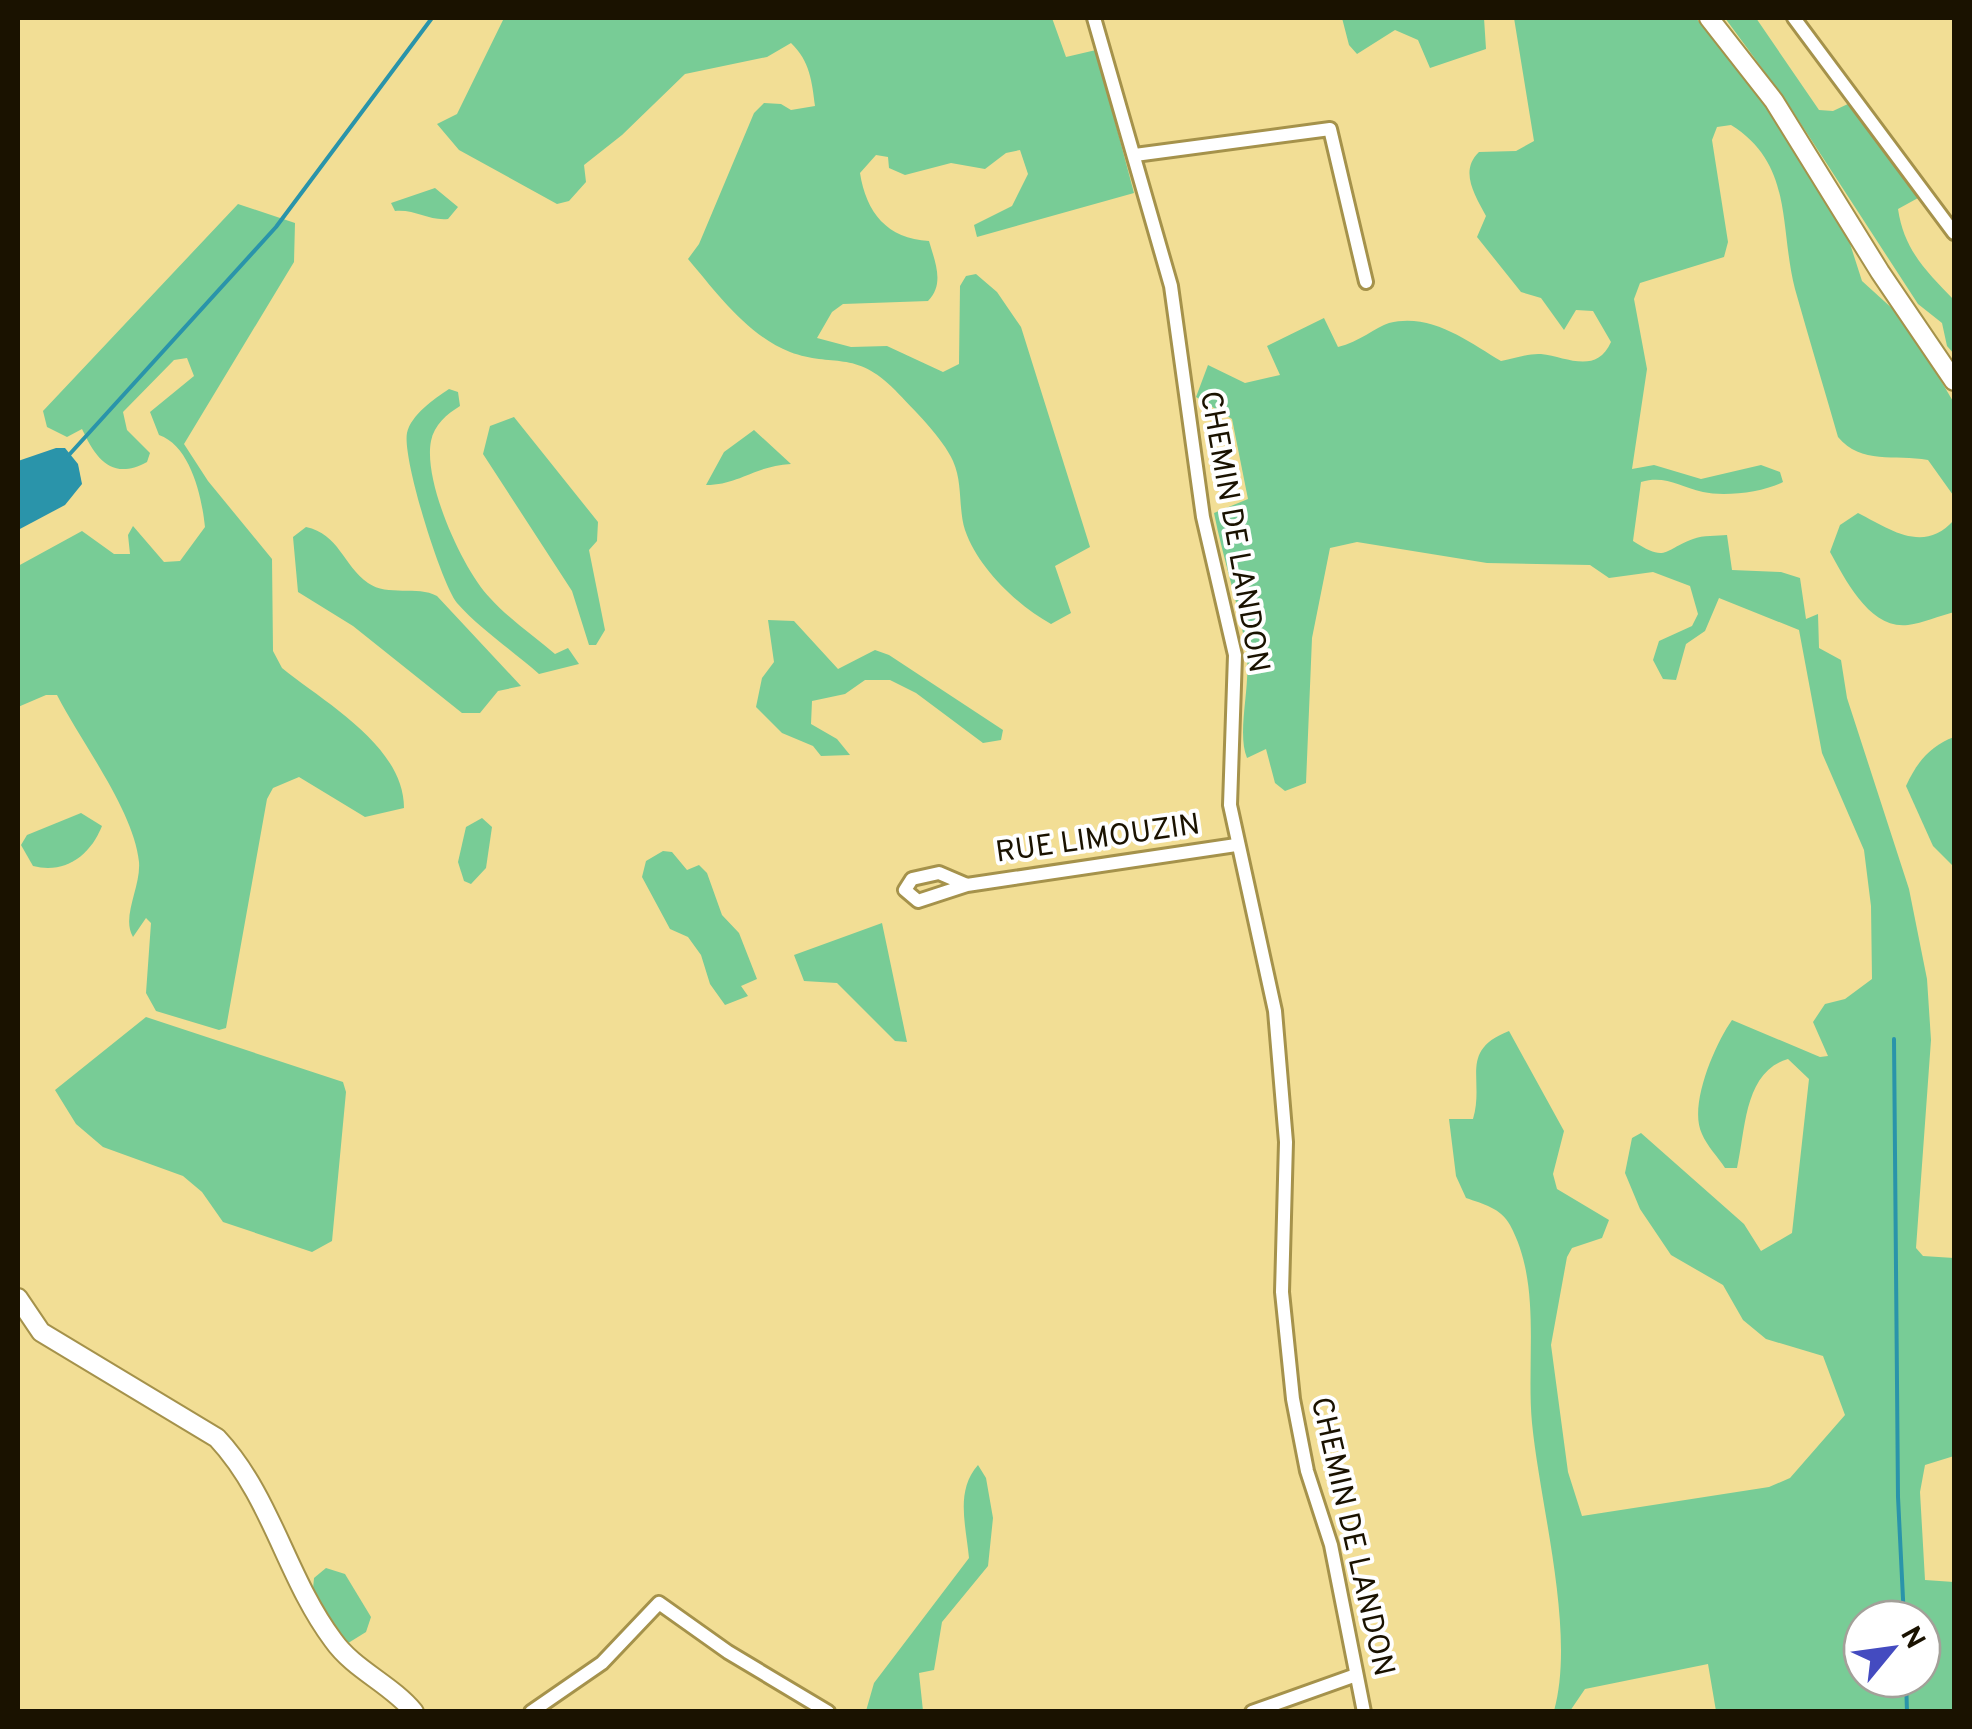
<svg xmlns="http://www.w3.org/2000/svg" width="1972" height="1729" font-family="Overpass,sans-serif">
  <style>
    .green { fill: #78cc96; fill-rule: evenodd }
    .water { fill: #2a94aa }
    .lines { fill: none; stroke-linecap: round; stroke-linejoin: round }
    .stream { stroke: #2a94aa; stroke-width: 4 }
    .street-casing { stroke: #a5924b; stroke-width: 18 }
    .secondary-casing { stroke: #a5924b; stroke-width: 22 }
    .street { stroke: #fff; stroke-width: 12 }
    .secondary { stroke: #fff; stroke-width: 18 }
    .labels { text-anchor: middle; dominant-baseline: central; stroke-width: 8; stroke-linejoin: round; paint-order: stroke }
    .street-label { font-size: 30px; fill: #1a1200; stroke: #fff }
  </style>
  <rect width="100%" height="100%" fill="#f2de95"/>
  <!-- green -->
  <g class="green">
    <path d="M 504,18 L 1052,18 L 1066,57 L 1096,50 L 1134,193 L 977,237 L 974,225 L 1012,206 L 1028,174 L 1020,150 L 1006,153 L 985,169 L 951,163 L 905,175 L 889,168 L 888,157 L 876,155 L 860,173 C 866,212 887,239 929,241 C 935,262 945,284 928,301 L 843,304 L 832,312 L 817,338 L 851,347 L 887,346 L 943,372 L 959,364 L 960,286 L 966,276 L 976,274 L 997,292 L 1021,327 L 1090,547 L 1055,566 L 1071,613 L 1051,624 C 1017,605 978,568 965,530 C 958,508 963,483 953,461 C 943,438 913,409 895,390 C 855,349 833,368 790,352 C 748,336 716,292 688,259 L 699,244 L 754,113 L 764,103 L 781,104 L 791,110 L 815,106 C 812,82 810,61 791,43 L 767,57 L 685,74 L 622,135 L 584,165 L 586,182 L 569,201 L 557,204 L 459,150 L 437,124 L 457,114 Z"/>
    <path d="M 1342,18 L 1484,18 L 1486,49 L 1430,68 L 1418,40 L 1395,30 L 1357,54 L 1349,45 Z"/>
    <path d="M 1514,18 L 1696,18 L 1765,106 L 1844,225 L 1862,281 L 1906,321 L 1954,403 L 1954,612 C 1939,616 1923,623 1908,625 C 1870,630 1845,579 1830,552 L 1840,525 L 1858,513 C 1891,530 1924,554 1954,520 L 1953,495 L 1928,460 C 1895,454 1861,465 1838,437 C 1824,388 1809,339 1795,289 C 1779,227 1794,164 1731,125 L 1717,127 L 1712,140 L 1728,242 L 1724,257 L 1640,283 L 1634,299 L 1647,369 L 1632,469 L 1654,465 L 1701,479 L 1761,465 L 1780,472 L 1783,482 C 1764,492 1725,497 1703,492 C 1679,487 1666,475 1641,482 L 1633,541 C 1667,563 1663,550 1693,539 C 1703,535 1717,536 1727,535 L 1732,570 L 1781,572 L 1800,578 L 1806,619 L 1818,614 L 1819,648 L 1841,660 L 1847,698 L 1909,889 L 1927,979 L 1931,1040 L 1916,1248 L 1923,1256 L 1954,1258 L 1954,1456 L 1925,1465 L 1920,1492 L 1925,1580 L 1954,1582 L 1954,1711 L 1716,1711 L 1708,1664 L 1585,1689 L 1570,1711 L 1554,1711 C 1576,1632 1540,1506 1532,1423 C 1526,1359 1542,1284 1510,1225 C 1501,1208 1483,1204 1466,1198 L 1456,1176 L 1449,1119 L 1473,1119 C 1485,1079 1458,1051 1509,1031 L 1564,1131 L 1553,1174 L 1557,1189 L 1609,1220 L 1602,1238 L 1572,1248 L 1567,1257 L 1551,1345 L 1568,1472 L 1582,1516 L 1769,1487 L 1790,1478 L 1845,1415 L 1823,1356 L 1766,1339 L 1743,1320 L 1723,1285 L 1671,1255 L 1640,1209 L 1625,1173 L 1632,1138 L 1641,1133 L 1744,1224 L 1761,1251 L 1792,1233 L 1809,1079 L 1788,1059 C 1744,1072 1746,1128 1737,1168 L 1725,1168 C 1718,1157 1707,1146 1702,1134 C 1688,1106 1715,1044 1732,1020 L 1820,1057 L 1828,1056 L 1813,1022 L 1825,1004 L 1845,999 L 1872,979 L 1871,906 L 1864,850 L 1822,753 L 1799,630 L 1719,598 L 1705,631 L 1686,644 L 1676,680 L 1663,679 L 1653,660 L 1659,641 L 1692,626 L 1698,614 L 1690,586 L 1653,572 L 1609,578 L 1590,565 L 1487,563 L 1357,542 L 1330,548 L 1312,638 L 1306,783 L 1285,791 L 1275,783 L 1266,749 L 1247,758 C 1236,731 1252,684 1246,650 C 1239,605 1223,559 1214,513 L 1248,499 L 1232,419 L 1196,397 L 1208,365 L 1245,383 L 1280,375 L 1267,346 L 1324,318 L 1338,347 C 1359,342 1376,327 1389,323 C 1431,312 1469,342 1501,361 C 1513,359 1529,353 1541,354 C 1567,357 1596,375 1611,342 L 1593,311 L 1576,310 L 1564,330 L 1541,298 L 1521,292 L 1477,237 L 1486,216 C 1475,195 1459,171 1479,152 L 1516,151 L 1534,141 ZM 1862,1619 L 1922,1619 L 1922,1679 L 1862,1679 Z"/>
    <path d="M 1725,18 L 1756,18 L 1819,110 L 1833,111 L 1850,103 L 1918,198 L 1898,209 C 1904,250 1926,271 1954,300 L 1954,354 L 1947,346 L 1942,323 L 1918,304 L 1786,101 Z"/>
    <path d="M 435,188 L 458,207 L 448,219 C 429,221 415,209 395,211 L 391,203 Z"/>
    <path d="M 238,204 L 295,223 L 294,262 L 184,444 L 208,481 L 272,559 L 273,651 L 282,668 C 325,703 404,746 404,808 L 365,817 L 299,777 L 273,788 L 267,799 L 226,1028 L 219,1030 L 156,1011 L 146,993 L 151,923 L 146,918 L 133,937 C 121,917 141,887 139,862 C 134,811 81,742 57,695 L 46,695 L 18,707 L 18,566 L 82,531 L 114,554 L 130,554 L 128,535 L 133,526 L 164,562 L 180,561 L 205,527 C 202,498 191,446 159,435 L 150,412 L 194,376 L 187,358 L 174,360 L 123,412 L 127,430 L 150,453 L 147,462 C 112,481 96,459 82,429 L 67,437 L 47,427 L 43,411 Z"/>
    <path d="M 449,389 L 458,392 L 460,406 C 447,414 434,425 431,441 C 423,481 462,569 490,598 C 509,619 534,636 555,654 L 568,648 L 579,664 L 539,674 C 513,651 480,629 457,603 C 441,583 402,458 407,433 C 411,415 434,399 449,389 Z"/>
    <path d="M 514,417 L 598,522 L 597,541 L 589,550 L 605,630 L 596,645 L 589,645 L 572,591 L 483,454 L 490,426 Z"/>
    <path d="M 754,430 L 791,464 C 754,466 739,485 706,485 L 724,452 Z"/>
    <path d="M 306,527 C 339,534 343,565 368,583 C 388,597 417,585 437,596 L 521,686 L 498,691 L 480,713 L 462,713 L 353,626 L 298,592 L 293,537 Z"/>
    <path d="M 768,620 L 794,621 L 838,669 L 875,650 L 889,655 L 1003,730 L 1001,740 L 983,743 L 916,693 L 890,680 L 865,680 L 845,694 L 812,701 L 811,724 L 837,739 L 850,755 L 821,756 L 813,746 L 782,733 L 756,707 L 762,678 L 774,662 Z"/>
    <path d="M 1954,737 L 1954,867 L 1933,846 L 1906,786 C 1917,762 1930,746 1954,737 Z"/>
    <path d="M 81,813 L 102,826 C 90,856 65,874 33,866 L 21,845 L 27,835 Z"/>
    <path d="M 482,818 L 492,827 L 486,868 L 471,884 L 464,881 L 458,862 L 466,827 Z"/>
    <path d="M 663,851 L 672,852 L 687,870 L 699,865 L 707,873 L 722,915 L 739,933 L 757,979 L 741,986 L 748,996 L 725,1005 L 710,984 L 701,955 L 688,937 L 670,929 L 642,877 L 646,861 Z"/>
    <path d="M 882,923 L 907,1042 L 895,1041 L 837,983 L 804,981 L 794,955 Z"/>
    <path d="M 146,1017 L 343,1082 L 346,1092 L 332,1241 L 312,1252 L 223,1222 L 202,1192 L 183,1176 L 103,1147 L 76,1124 L 55,1090 Z"/>
    <path d="M 978,1465 L 986,1478 L 993,1518 L 988,1566 L 942,1622 L 934,1670 L 919,1673 L 923,1711 L 866,1711 L 874,1683 L 969,1558 C 966,1525 955,1491 978,1465 Z"/>
    <path d="M 326,1568 L 345,1574 L 371,1617 L 366,1632 L 345,1645 L 324,1615 L 313,1589 L 314,1578 Z"/>
  </g>
  <!-- water -->
  <path class="water" d="M 56,448 L 65,448 L 78,464 L 82,484 L 65,505 L 18,530 L 18,461 Z"/>
  <g class="lines">
    <!-- stream -->
    <g class="stream">
      <path d="M 68,456 L 276,227 L 432,18"/>
      <path d="M 1894,1039 L 1898,1497 L 1904,1619"/>
      <path d="M 1906,1679 L 1907,1712"/>
    </g>
    <!-- street casing -->
    <g class="street-casing">
      <g id="street">
        <path d="M 1094,18 L 1171,286 L 1203,517 L 1235,655 L 1230,805 L 1275,1011 L 1286,1142 L 1282,1292 L 1293,1399 L 1307,1471 L 1331,1545 L 1364,1712"/>
        <path d="M 1794,18 L 1954,233"/>
        <path d="M 1135,155 L 1330,129 L 1366,282"/>
        <path d="M 967,885 L 918,901 L 905,890 L 912,879 L 939,873 L 967,885 L 1236,845"/>
        <path d="M 531,1712 L 602,1663 L 659,1603 L 728,1652 L 828,1712"/>
        <path d="M 1252,1712 L 1356,1675"/>
      </g>
    </g>
    <!-- secondary casing -->
    <g class="secondary-casing">
      <g id="secondary">
        <path d="M 1709,18 L 1774,101 L 1880,272 L 1954,381"/>
        <path d="M 18,1298 L 41,1332 L 217,1438 C 272,1497 286,1577 333,1640 C 354,1670 391,1684 414,1712"/>
      </g>
    </g>
    <!-- street -->
    <use href="#street" class="street"/>
    <!-- secondary -->
    <use href="#secondary" class="secondary"/>
  </g>
  <g class="labels">
    <!-- street labels -->
    <g class="street-label">
      <text transform="translate(1233 532) rotate(80)">CHEMIN DE LANDON</text>
      <text transform="translate(1098 840) rotate(-8)">RUE LIMOUZIN</text>
      <text transform="translate(1351 1537) rotate(77)">CHEMIN DE LANDON</text>
    </g>
  </g>
  <!-- border -->
  <rect width="1972" height="1729" fill="none" stroke="#1a1200" stroke-width="40"/>
  <!-- north arrow -->
  <g transform="translate(1892 1649) rotate(61)"><circle r="48" fill="#ffffff" stroke="#a3a099" stroke-width="2.5"/>
  <path d="M0-8L18 38L0 25L-18 38Z" fill="#444bc0"/>
  <text y="-15" font-size="28" font-weight="bold" text-anchor="middle" fill="#1a1200">N</text>
  </g>
</svg>
